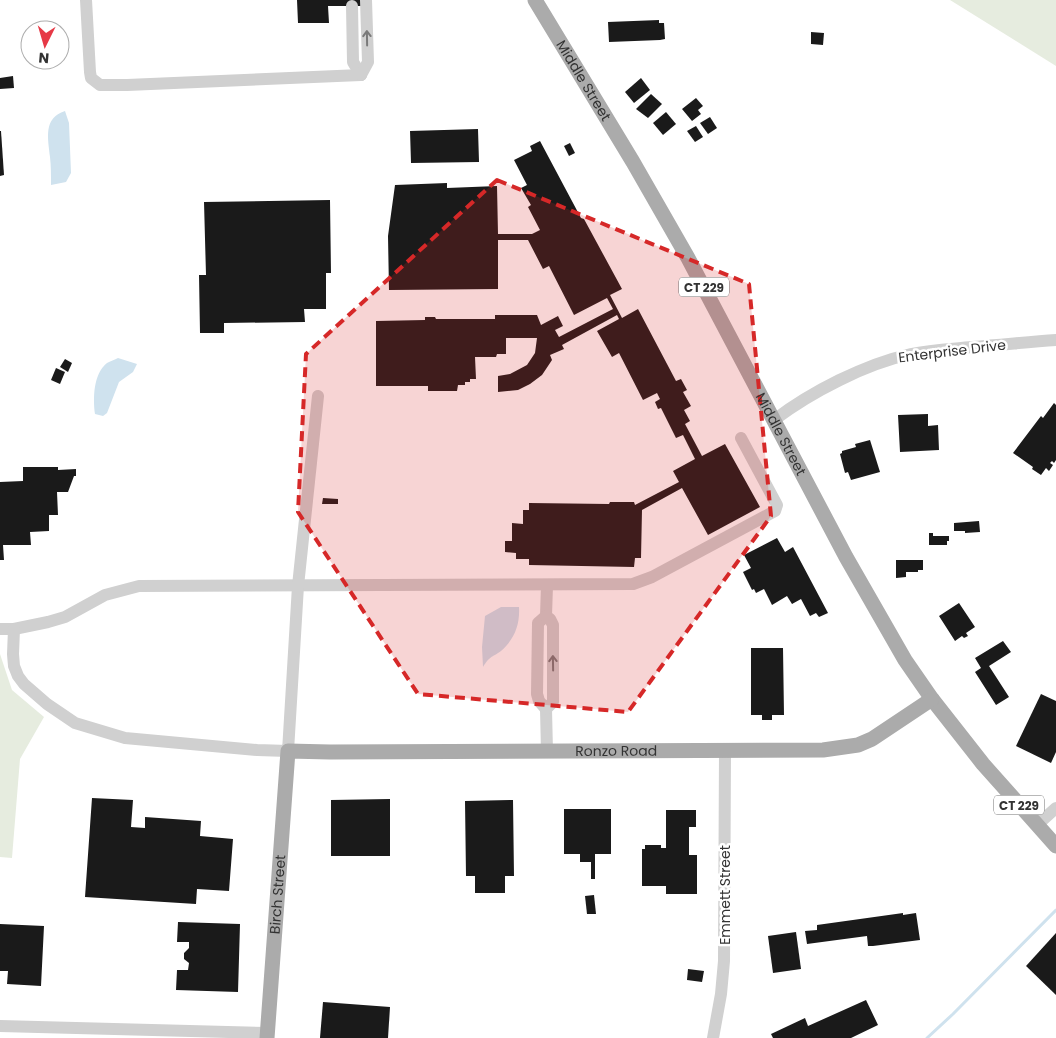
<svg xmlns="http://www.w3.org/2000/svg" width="1056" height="1038" font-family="Poppins,sans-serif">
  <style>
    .green { fill: #e6ecdf }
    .water { fill: #cfe2ee }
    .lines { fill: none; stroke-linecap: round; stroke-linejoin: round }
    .stream { stroke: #cfe2ee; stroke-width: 3 }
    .building { fill: #1a1a1a }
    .minor { stroke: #d0d0d0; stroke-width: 12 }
    .major { stroke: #ababab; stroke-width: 15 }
    .oneway { stroke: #7a7a7a }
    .marked { fill: #d62828; fill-opacity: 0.2; stroke: #d62828; stroke-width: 4; stroke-dasharray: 10 6; stroke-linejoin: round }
    .labels { text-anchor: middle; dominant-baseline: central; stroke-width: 5; stroke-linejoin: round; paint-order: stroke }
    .shield { fill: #fff; stroke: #707070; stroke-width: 1 }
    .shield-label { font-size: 12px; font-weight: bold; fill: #333 }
    .street-label { font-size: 14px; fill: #333; stroke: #fff }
  </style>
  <rect width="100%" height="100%" fill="#fff"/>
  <!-- green -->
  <g class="green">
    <path d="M 950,0 L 1056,0 L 1056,66 Z"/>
    <path d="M 0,654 L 12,690 L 44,717 L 20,759 L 12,858 L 0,857 Z"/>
  </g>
  <!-- water -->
  <g class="water">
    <path d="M 65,111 L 69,123 L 71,173 L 66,182 L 51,185 C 51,175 51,166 50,157 C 48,138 43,118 65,111 Z"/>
    <path d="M 118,358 L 137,364 L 133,372 L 119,382 L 107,413 L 103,416 L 95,414 C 93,399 93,374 107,363 C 110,361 115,360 118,358 Z"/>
    <path d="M 501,607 L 519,607 C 520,624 515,639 501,651 C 491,658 490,656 483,667 L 482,647 L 485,616 Z"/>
  </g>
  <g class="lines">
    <!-- stream -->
    <path class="stream" d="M 927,1038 L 953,1014 L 1056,910"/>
  </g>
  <!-- building -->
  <g class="building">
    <path d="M 297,0 L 363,0 L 364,6 L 328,6 L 329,23 L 298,23 Z"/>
    <path d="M 659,20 L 659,23 L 664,23 L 665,39 L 660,40 L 609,42 L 608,22 Z"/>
    <path d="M 811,32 L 824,33 L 823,45 L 811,44 Z"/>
    <path d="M 13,76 L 14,88 L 0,89 L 0,78 Z"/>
    <path d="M 641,78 L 650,90 L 634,103 L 625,92 Z"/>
    <path d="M 651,94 L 662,104 L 648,118 L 636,109 Z"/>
    <path d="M 696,98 L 703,106 L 698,110 L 701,114 L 692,121 L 682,109 Z"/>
    <path d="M 666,112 L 676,124 L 663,135 L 653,123 Z"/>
    <path d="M 710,117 L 717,128 L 708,134 L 700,123 Z"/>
    <path d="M 696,126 L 703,137 L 695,142 L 687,131 Z"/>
    <path d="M 478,129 L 479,162 L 411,163 L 410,131 Z"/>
    <path d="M 0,131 L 1,131 L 4,175 L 0,176 Z"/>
    <path d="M 540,141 L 581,218 L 584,219 L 622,289 L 610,295 L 622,318 L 638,309 L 676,381 L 681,379 L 687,390 L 683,392 L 691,406 L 684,410 L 690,421 L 685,424 L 702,456 L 725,444 L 760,507 L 708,535 L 682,488 L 642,510 L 641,558 L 635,558 L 634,567 L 529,565 L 529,559 L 516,559 L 516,553 L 505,552 L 505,541 L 512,541 L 512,523 L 523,524 L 523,510 L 529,510 L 529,503 L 609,504 L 610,502 L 634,502 L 635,505 L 679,482 L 673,471 L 695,459 L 683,435 L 676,438 L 661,408 L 658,409 L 655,402 L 660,399 L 657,393 L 643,400 L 619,353 L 612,357 L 597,331 L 619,319 L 617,315 L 562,345 L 564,349 L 550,355 L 552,360 L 542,375 L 530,384 L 518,390 L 498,392 L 498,376 L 510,374 L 527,365 L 535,353 L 537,338 L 506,338 L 506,354 L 497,354 L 496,357 L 475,357 L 476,379 L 470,379 L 470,382 L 465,382 L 465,385 L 458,385 L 457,391 L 428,391 L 428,386 L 376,386 L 376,321 L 425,320 L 425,317 L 435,317 L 436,319 L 495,319 L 495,315 L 537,315 L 541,325 L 558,316 L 563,326 L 555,330 L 559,337 L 613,309 L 607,298 L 574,315 L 549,266 L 543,269 L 528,240 L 498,240 L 498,289 L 389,290 L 388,236 L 395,185 L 447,183 L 447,188 L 497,186 L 498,234 L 532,234 L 540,230 L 528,207 L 531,205 L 521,188 L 527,185 L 514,160 L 532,151 L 530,146 Z"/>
    <path d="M 570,143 L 575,153 L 569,156 L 564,146 Z"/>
    <path d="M 330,200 L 331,273 L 326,273 L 326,309 L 304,309 L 305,322 L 224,323 L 224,333 L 200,333 L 199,275 L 206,275 L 204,202 Z"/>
    <path d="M 65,359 L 72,363 L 68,372 L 60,367 Z"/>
    <path d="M 56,368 L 65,372 L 60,384 L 51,380 Z"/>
    <path d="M 1054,403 L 1056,405 L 1056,460 L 1054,463 L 1052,461 L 1050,463 L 1053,465 L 1049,471 L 1046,468 L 1041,475 L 1032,469 L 1033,467 L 1013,453 L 1041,416 L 1043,418 Z"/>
    <path d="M 928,414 L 928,426 L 938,425 L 939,450 L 900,452 L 898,415 Z"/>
    <path d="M 870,440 L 880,472 L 851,480 L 848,472 L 845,473 L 840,454 L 842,453 L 842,451 L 856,447 L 855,444 Z"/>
    <path d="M 23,467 L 58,467 L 58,470 L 76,469 L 76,476 L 74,476 L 68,492 L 57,492 L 58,515 L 49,515 L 49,531 L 30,532 L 31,545 L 3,545 L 4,560 L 0,560 L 0,482 L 23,481 Z"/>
    <path d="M 323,498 L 338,499 L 338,504 L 322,504 Z"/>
    <path d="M 979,521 L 980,532 L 965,533 L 965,531 L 954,531 L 954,523 Z"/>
    <path d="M 929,533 L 933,533 L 933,536 L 949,536 L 949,541 L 947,541 L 947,545 L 929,545 Z"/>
    <path d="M 777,538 L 785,552 L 793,547 L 828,613 L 819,617 L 816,613 L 810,616 L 801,599 L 792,604 L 787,596 L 772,605 L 764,589 L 756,593 L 754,589 L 752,590 L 743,572 L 751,568 L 744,555 Z"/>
    <path d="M 896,560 L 923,560 L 923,570 L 918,570 L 918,572 L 906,572 L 906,577 L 896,578 Z"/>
    <path d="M 959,603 L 975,627 L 966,633 L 968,636 L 964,638 L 962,636 L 955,641 L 939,616 Z"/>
    <path d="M 1003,641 L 1011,652 L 989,666 L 1009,697 L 996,705 L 975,672 L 981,668 L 975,658 Z"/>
    <path d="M 751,648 L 783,648 L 784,715 L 772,715 L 772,720 L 762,720 L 762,715 L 751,715 Z"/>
    <path d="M 1041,694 L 1056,701 L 1056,752 L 1051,763 L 1016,746 Z"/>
    <path d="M 92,798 L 133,800 L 131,827 L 145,828 L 145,817 L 201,821 L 200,836 L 233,839 L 229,891 L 197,889 L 196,904 L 85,897 Z"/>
    <path d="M 390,799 L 390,856 L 331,856 L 331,800 Z"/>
    <path d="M 513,800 L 514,876 L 505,876 L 505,893 L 475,893 L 475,876 L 466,876 L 465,801 Z"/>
    <path d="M 564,809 L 611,809 L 611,854 L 595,854 L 595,879 L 591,879 L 591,862 L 580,862 L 580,854 L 564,854 Z"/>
    <path d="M 666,810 L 696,810 L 696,827 L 689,827 L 689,855 L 697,855 L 697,894 L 666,894 L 666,886 L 642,886 L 642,849 L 645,849 L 645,845 L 661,845 L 661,848 L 666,848 Z"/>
    <path d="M 594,895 L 596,914 L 587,914 L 585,896 Z"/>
    <path d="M 903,913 L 903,915 L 916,913 L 920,940 L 873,946 L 868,946 L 867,936 L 807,944 L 805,931 L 817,930 L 817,925 Z"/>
    <path d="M 178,922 L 240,924 L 238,992 L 176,990 L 177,970 L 188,970 L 189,963 L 184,959 L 184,953 L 189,948 L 189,942 L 177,942 Z"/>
    <path d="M 0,924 L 44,926 L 41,986 L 7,984 L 8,971 L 0,971 Z"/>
    <path d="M 796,932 L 801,969 L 773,973 L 768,936 Z"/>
    <path d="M 1056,933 L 1056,995 L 1026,966 Z"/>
    <path d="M 688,969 L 704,971 L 702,982 L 687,980 Z"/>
    <path d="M 866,1000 L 878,1025 L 851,1038 L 773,1038 L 771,1034 L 805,1018 L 808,1026 Z"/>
    <path d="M 323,1002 L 390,1007 L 388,1038 L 320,1038 Z"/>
  </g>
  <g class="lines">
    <!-- minor -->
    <g class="minor">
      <path d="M 86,0 L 90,72 L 91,78 L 100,85 L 127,85 L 361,75"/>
      <path d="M 352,6 L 353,62 L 361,75"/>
      <path d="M 361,75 L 368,62 L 366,0"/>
      <path d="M 774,420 C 811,392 865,364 911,354 C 931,350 952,349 972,347 C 1000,345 1028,342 1056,340"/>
      <path d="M 547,585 L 546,616 L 538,623 L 537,694 L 539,701 L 546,709 L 547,752"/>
      <path d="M 546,616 L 550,619 L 553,625 L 553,702 L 546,709"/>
      <path d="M 0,629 L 14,629 L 48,622 L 65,617 L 105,595 L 139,586 L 633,584 L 652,577 L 775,511 L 777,505 L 741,438"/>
      <path d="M 14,629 L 13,654 L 14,666 L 18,676 L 24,684 L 47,704 L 75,723 L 125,738 L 257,750 L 288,751 L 298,586 L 318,396"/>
      <path d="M 1037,825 L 1056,808"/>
      <path d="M 0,1026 L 267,1033"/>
      <path d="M 713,1038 L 721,994 L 724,961 L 725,751"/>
    </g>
    <!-- major -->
    <g class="major">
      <path id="s1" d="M 535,0 L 633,162 L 688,258 L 846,557 L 905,660 L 932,699 L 983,764 L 1056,846"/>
      <path id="s2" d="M 267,1038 L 288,751 L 330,752 L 823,750 L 858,745 L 872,739 L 932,699"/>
    </g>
  </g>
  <!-- one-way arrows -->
  <defs><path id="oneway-shaft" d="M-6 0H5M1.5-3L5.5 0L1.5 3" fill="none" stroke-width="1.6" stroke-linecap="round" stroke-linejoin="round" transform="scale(1.25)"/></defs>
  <g class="oneway">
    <use href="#oneway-shaft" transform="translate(367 38) rotate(-91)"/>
    <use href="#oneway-shaft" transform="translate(553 663) rotate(-91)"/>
  </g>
  <!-- marked area -->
  <path class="marked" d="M 497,180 L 749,284 L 771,516 L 628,712 L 418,694 L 298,512 L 306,354 Z"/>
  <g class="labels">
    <!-- shield labels -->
    <g class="shield">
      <rect x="679" y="277.5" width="50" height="19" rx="4"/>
      <rect x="994" y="795.5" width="50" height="19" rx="4"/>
    </g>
    <g class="shield-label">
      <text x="704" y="287">CT 229</text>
      <text x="1019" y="805">CT 229</text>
    </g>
    <!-- street labels -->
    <g class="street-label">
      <text stroke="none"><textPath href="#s1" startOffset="94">Middle Street</textPath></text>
      <text transform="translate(952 351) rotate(-7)">Enterprise Drive</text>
      <text stroke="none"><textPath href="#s1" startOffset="499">Middle Street</textPath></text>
      <text stroke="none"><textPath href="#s2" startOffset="616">Ronzo Road</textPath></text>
      <text stroke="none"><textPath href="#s2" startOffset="144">Birch Street</textPath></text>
      <text transform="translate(725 895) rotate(-90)">Emmett Street</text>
    </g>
  </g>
  <!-- north arrow -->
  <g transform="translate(45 45) rotate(185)"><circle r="24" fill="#ffffff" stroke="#adadad"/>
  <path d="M0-4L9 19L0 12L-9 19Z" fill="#e63946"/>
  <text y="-8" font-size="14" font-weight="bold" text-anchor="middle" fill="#333333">N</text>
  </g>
</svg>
